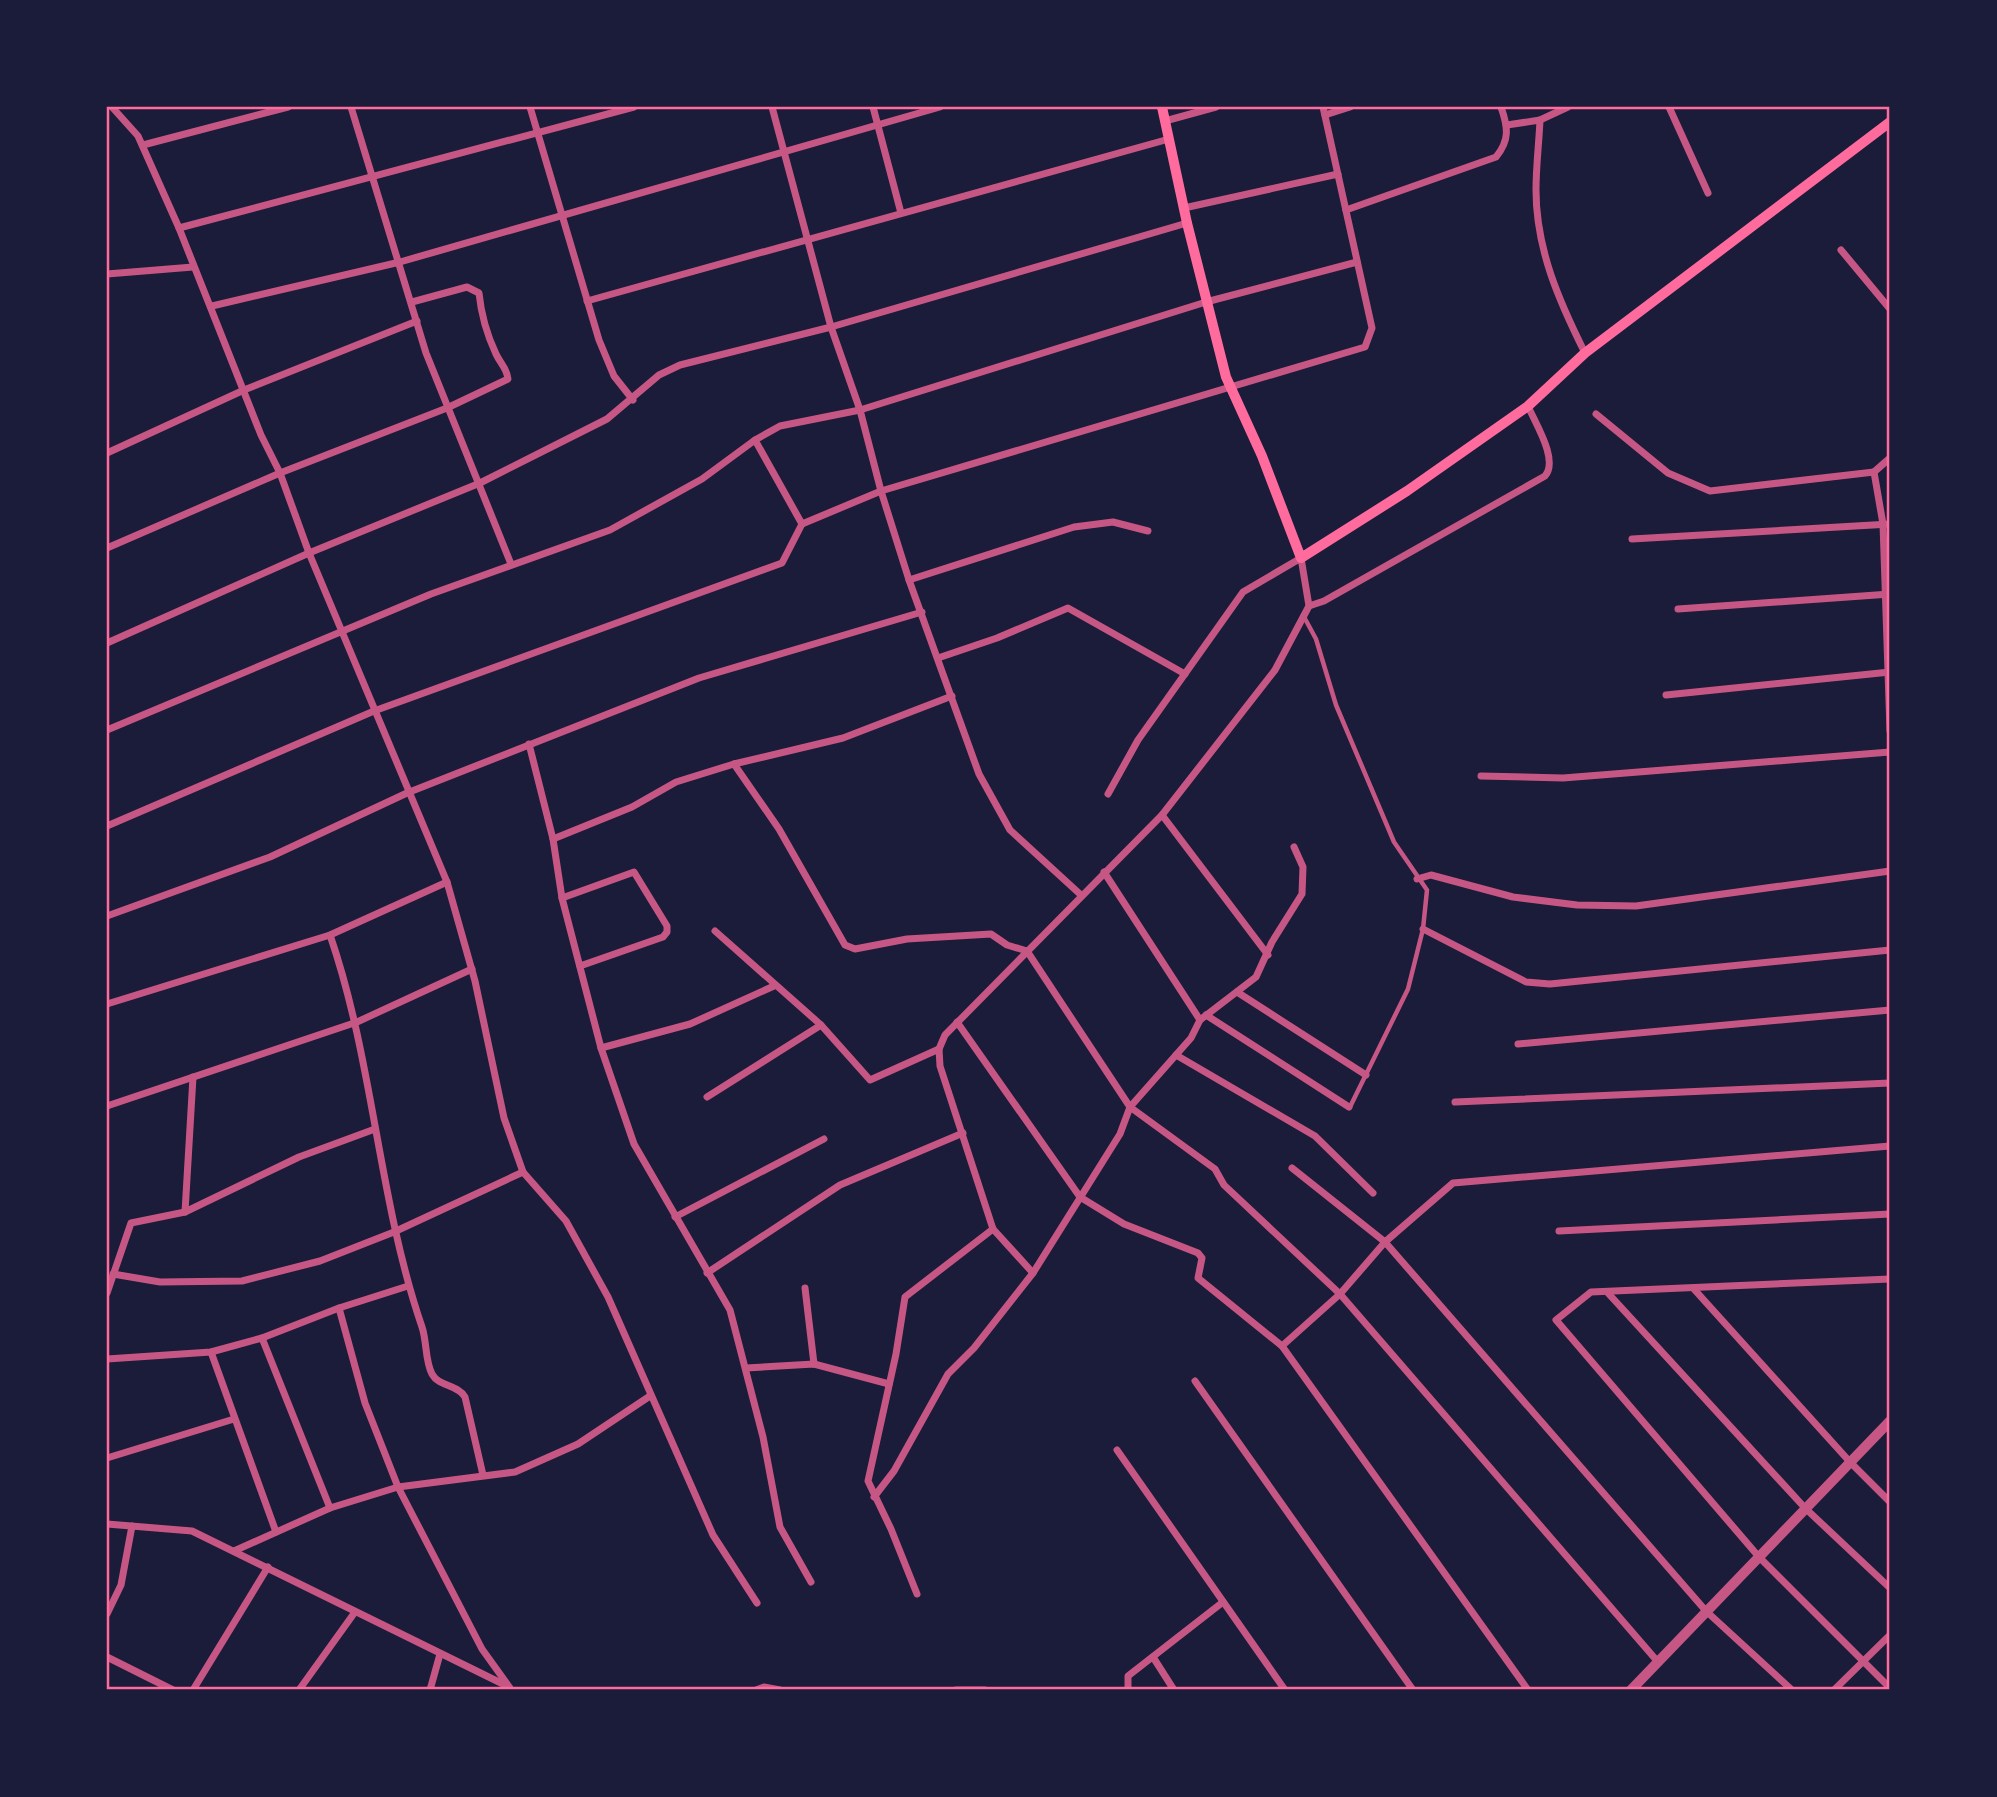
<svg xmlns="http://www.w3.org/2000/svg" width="1997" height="1797" font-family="Overpass,sans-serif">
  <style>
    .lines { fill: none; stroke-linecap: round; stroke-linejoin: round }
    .service { stroke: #c65784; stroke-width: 4.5 }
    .minor { stroke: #c65784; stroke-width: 7 }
    .tertiary { stroke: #c65784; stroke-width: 10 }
    .secondary { stroke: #ff6b9d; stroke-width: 10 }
    .neatline { fill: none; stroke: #ff6b9d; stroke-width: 2.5 }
  </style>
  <rect width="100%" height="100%" fill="#1b1b3a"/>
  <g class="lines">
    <!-- service -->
    <path class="service" d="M 1303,615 L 1316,639 L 1336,705 L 1394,842 L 1427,890 L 1423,929 L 1408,989 L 1350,1107"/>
    <!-- minor -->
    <g class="minor">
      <path d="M 112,107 L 138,136 L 179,228 L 261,435 L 280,473 L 309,553 L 447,882 L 475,981 L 504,1118 L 523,1172 L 566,1221 L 608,1297 L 713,1535 L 757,1603"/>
      <path d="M 351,107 L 426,353 L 511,564"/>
      <path d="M 530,107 L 599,340 L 614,376 L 633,400"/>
      <path d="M 772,107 L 831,327 L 860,410 L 881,491 L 909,580 L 979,774 L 1010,830 L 1081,895"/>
      <path d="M 873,107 L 901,213"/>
      <path d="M 1669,107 L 1708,193"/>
      <path d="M 1325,115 L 1350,107"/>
      <path d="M 1540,120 C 1539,143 1536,166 1536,190 C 1536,249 1559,301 1585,353"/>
      <path d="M 1165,121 L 1216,107"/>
      <path d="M 1507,125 L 1540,120 L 1568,107"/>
      <path d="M 143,145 L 288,107"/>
      <path d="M 1184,208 L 1338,174"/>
      <path d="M 1346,210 L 1496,157 C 1510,140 1508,127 1501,107"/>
      <path d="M 179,228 L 634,107"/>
      <path d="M 1841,250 L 1890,309"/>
      <path d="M 107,274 L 193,267"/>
      <path d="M 587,301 L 1169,139"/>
      <path d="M 212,306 L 400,262 L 940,107"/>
      <path d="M 1596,414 L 1668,473 L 1710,491 L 1874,472"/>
      <path d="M 755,440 L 802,524 L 881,491 L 1365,347 L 1372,328 L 1323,107"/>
      <path d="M 107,453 L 244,390 L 417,321"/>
      <path d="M 1890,458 L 1874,472 L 1883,524 L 1890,731"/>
      <path d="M 1632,539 L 1890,524"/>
      <path d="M 107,548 L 280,473 L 447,408 L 508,379 C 507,368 500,363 496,354 C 487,335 481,313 479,293 L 467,287 L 412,302"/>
      <path d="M 909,580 L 1074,527 L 1113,522 L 1148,531"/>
      <path d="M 1309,606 L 1324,601 L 1545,476 C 1559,460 1535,423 1528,406"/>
      <path d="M 1678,609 L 1890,594"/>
      <path d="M 107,643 L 309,553 L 480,483 L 607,419 L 659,375 L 680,365 L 831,327 L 1187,223"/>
      <path d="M 938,658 L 997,638 L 1068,608 L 1185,674"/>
      <path d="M 1666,695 L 1890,672"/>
      <path d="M 107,730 L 431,594 L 610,530 L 702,479 L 755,440 L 780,426 L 860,410 L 1206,302 L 1357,262"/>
      <path d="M 529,744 L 553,839 L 562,898 L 601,1048 L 634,1144 L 730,1310 L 763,1437 L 780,1527 L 811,1582"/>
      <path d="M 734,764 L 779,829 L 845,945 L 855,949 L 907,939 L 991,934 L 1007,945 L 1027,951 L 1130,1107 L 1215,1169 L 1224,1185 L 1340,1294 L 1658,1662"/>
      <path d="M 1481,776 L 1563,778 L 1890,752"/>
      <path d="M 1162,815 L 1268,955"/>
      <path d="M 107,826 L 374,711 L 782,563 L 802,524"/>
      <path d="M 553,839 L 632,807 L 676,782 L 734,764 L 843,738 L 952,696"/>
      <path d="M 1104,872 L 1200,1020"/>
      <path d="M 1417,879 L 1431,875 L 1513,897 L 1577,905 L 1636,906 L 1890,871"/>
      <path d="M 562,898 L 634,872 L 667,926 L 667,932 L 663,937 L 580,966"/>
      <path d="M 107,916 L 270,857 L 407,793 L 699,678 L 922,612"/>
      <path d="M 1423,929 L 1526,982 L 1550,984 L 1890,950"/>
      <path d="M 715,931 L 821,1025 L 870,1080 L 939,1049"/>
      <path d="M 330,935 C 374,1063 378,1199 422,1327 C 427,1342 425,1361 432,1374 C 439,1387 457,1384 465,1397 L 483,1475"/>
      <path d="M 1237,992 L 1366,1075"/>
      <path d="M 107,1004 L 330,935 L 447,882"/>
      <path d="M 1206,1015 L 1349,1107"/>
      <path d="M 957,1022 L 1080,1197 L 1124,1224 L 1198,1253 L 1202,1258 L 1198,1278 L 1282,1346 L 1528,1690"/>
      <path d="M 1518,1044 L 1890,1010"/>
      <path d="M 601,1048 L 690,1024 L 774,986"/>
      <path d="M 1176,1055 L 1315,1136 L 1373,1193"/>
      <path d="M 707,1097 L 821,1025"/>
      <path d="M 1455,1102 L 1890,1083"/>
      <path d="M 107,1106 L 357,1022 L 472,969"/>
      <path d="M 1292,1168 L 1385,1242 L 1706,1611 L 1792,1690"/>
      <path d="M 185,1212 L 193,1077"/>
      <path d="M 675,1217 L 824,1139"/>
      <path d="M 1559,1231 L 1890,1214"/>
      <path d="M 707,1273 L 840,1185 L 963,1133"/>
      <path d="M 1033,1273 L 993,1229 L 940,1066 L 939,1049 L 945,1035 L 1162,815 L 1275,670 L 1309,606 L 1301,558 L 1243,592 L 1138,740 L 1108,794"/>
      <path d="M 113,1274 L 160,1282 L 242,1281 L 320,1261 L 394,1232 L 523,1172"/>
      <path d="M 1890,1279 L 1591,1292 L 1556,1320 L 1759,1557 L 1890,1688"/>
      <path d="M 805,1288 L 814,1364"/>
      <path d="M 1693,1288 L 1850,1462 L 1890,1502"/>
      <path d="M 1607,1292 L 1805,1508 L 1890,1588"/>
      <path d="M 107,1293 L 131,1223 L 185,1212 L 299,1157 L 375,1129"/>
      <path d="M 339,1308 L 408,1286"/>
      <path d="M 262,1338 L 330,1508"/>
      <path d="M 1282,1346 L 1340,1294 L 1385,1242 L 1453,1183 L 1890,1146"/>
      <path d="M 211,1352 L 276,1532"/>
      <path d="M 107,1359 L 211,1352 L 262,1338 L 339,1308 L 365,1403 L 398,1487 L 482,1649 L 510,1688"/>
      <path d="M 746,1368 L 814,1364 L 889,1384"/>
      <path d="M 1195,1381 L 1413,1690"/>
      <path d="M 1117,1450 L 1285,1690"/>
      <path d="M 107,1458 L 234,1419"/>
      <path d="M 874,1497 L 894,1471 L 948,1374 L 974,1348 L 1033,1273 L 1120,1134 L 1130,1107 L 1191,1038 L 1200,1020 L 1256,977 L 1272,942 L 1302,894 L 1303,867 L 1294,847"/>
      <path d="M 107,1524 L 192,1531 L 507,1686"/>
      <path d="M 234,1551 L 330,1508 L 398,1487 L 515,1472 L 578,1444 L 650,1396"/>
      <path d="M 917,1594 L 891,1529 L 868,1481 L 896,1354 L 905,1297 L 993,1229"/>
      <path d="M 107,1614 L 121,1585 L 132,1526"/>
      <path d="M 107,1657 L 173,1690"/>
      <path d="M 1153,1657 L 1174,1690"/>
      <path d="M 193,1690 L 268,1567"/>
      <path d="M 299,1690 L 355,1612"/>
      <path d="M 430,1690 L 440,1654"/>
      <path d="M 756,1690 L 764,1687 L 780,1690"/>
      <path d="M 956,1690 L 985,1690"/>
      <path d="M 1128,1690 L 1128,1676 L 1223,1602"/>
      <path d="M 1834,1690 L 1890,1635"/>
    </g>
    <!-- tertiary -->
    <path class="tertiary" d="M 1631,1690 L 1890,1421"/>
    <!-- secondary -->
    <path class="secondary" d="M 1162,107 L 1187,223 L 1226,377 L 1262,456 L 1301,558 L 1407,491 L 1528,406 L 1585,353 L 1890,122"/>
  </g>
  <!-- border -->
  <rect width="1997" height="1797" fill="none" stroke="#1b1b3a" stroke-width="217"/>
  <rect x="108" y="108" width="1780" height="1580" class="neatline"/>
</svg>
